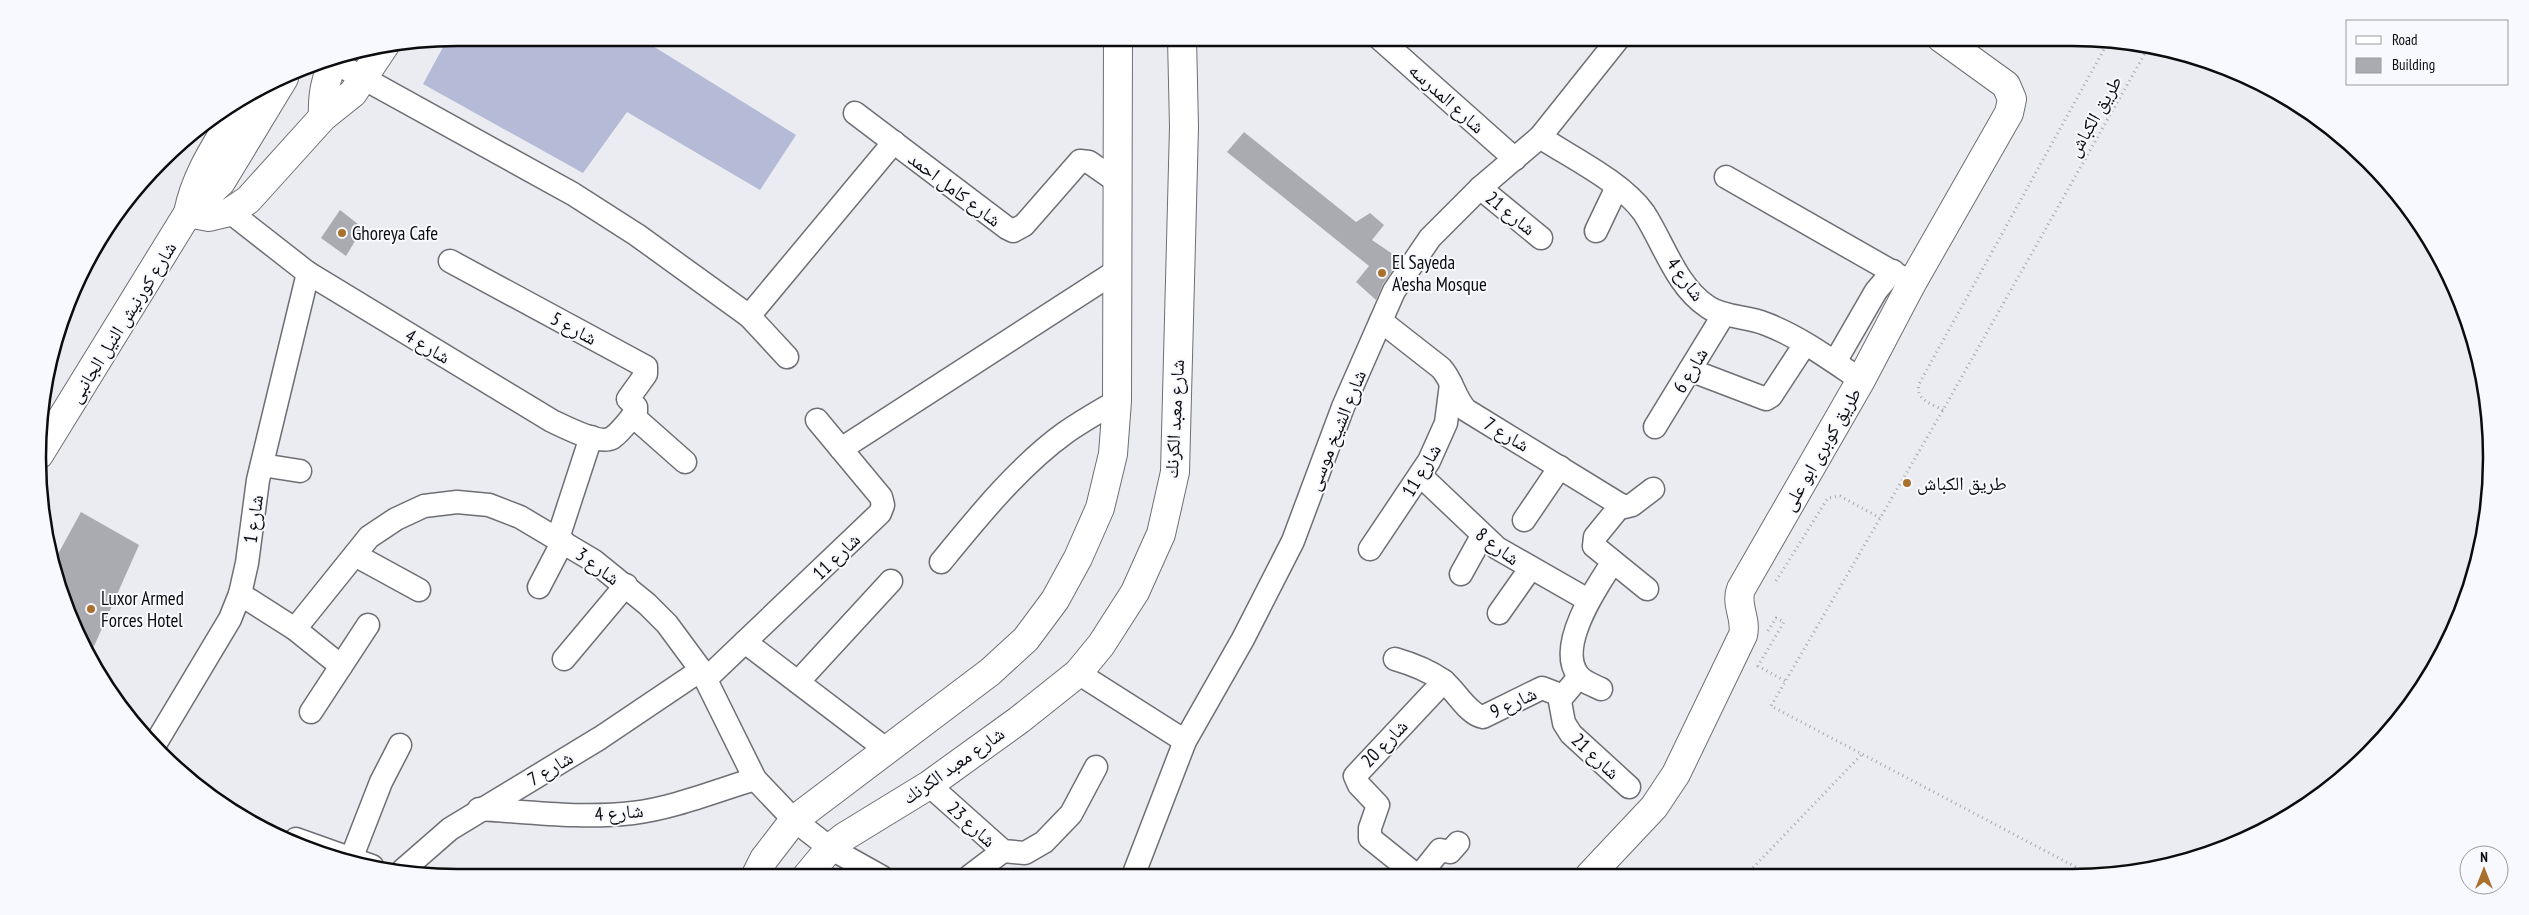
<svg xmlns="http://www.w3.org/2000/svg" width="2529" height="915" font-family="'PT Sans Narrow','Noto Naskh Arabic',sans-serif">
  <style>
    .grass { fill: #b5bbd6 }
    .building { fill: #aaabb1 }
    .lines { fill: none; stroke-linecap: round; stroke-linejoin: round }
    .street-casing { stroke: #6e6f74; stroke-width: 25 }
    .secondary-casing { stroke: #6e6f74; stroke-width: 30 }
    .path { stroke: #a7a8ac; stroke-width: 3; stroke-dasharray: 1 4; stroke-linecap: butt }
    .street { stroke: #fff; stroke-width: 22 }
    .secondary { stroke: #fff; stroke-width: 28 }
    .poi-dot { fill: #a9702e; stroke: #f8f9ff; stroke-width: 2 }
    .labels { text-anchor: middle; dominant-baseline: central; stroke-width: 4; stroke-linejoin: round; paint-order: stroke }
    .street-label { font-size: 19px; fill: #0c0c0e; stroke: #f8f9ff }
    .poi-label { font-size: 19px; fill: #0c0c0e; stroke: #f8f9ff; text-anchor: start }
    .rim { fill: none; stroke: #0c0c0e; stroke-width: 2.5 }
  </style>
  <rect width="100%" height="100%" fill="#ebecf1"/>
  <!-- grass -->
  <path class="grass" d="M 448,38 L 640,38 L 796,135 L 760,190 L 627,112 L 583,173 L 423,84 Z"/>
  <!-- building -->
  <g class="building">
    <path d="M 1244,132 L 1356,222 L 1370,213 L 1384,225 L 1372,240 L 1400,259 L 1383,284 L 1376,300 L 1356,282 L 1369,266 L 1227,152 Z"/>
    <path d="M 340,210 L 363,228 L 346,256 L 321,238 Z"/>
    <path d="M 81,512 L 139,545 L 91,653 L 52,565 Z"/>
  </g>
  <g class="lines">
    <!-- street casing -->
    <g class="street-casing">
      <g id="street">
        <path d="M 1379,38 L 1515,159"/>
        <path d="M 334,62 L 573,194 L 637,235 L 749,316"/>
        <path d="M 855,113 L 1007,228 L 1013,231 L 1024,225 L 1080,161 L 1089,162 L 1119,183"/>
        <path d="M 1540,137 C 1572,158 1622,182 1644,213 C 1664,244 1676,286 1708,307 C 1724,318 1748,316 1766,324 C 1800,337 1831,360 1861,380"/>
        <path d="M 1726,177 L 1912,283"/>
        <path d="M 1480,188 L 1541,238"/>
        <path d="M 230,212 L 308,273 L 552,421 C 565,427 599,445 612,438 C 621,432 629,420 636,412 L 636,407 L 628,399 L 646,374 L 646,367 L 450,261"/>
        <path d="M 1596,231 L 1617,187"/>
        <path d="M 1381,321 L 1441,368 C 1453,381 1454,397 1466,410 L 1624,507 L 1632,505 L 1653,489"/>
        <path d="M 787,357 L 749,316 L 894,142"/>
        <path d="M 1835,362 L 1876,291 L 1893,271"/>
        <path d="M 1690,370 L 1766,399 L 1771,396 L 1805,344"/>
        <path d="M 633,416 L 685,462"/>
        <path d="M 1655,427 L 1724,314"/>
        <path d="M 841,449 L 1118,270"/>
        <path d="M 262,465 L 300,471"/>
        <path d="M 1420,475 L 1497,548 L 1588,600"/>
        <path d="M 1621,505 L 1595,537 L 1594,546 L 1647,589"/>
        <path d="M 1524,520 L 1560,467"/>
        <path d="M 558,538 L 591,437"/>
        <path d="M 1370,549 L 1429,461 L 1446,423 L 1451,384"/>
        <path d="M 355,555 L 419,590"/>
        <path d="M 941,562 C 977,518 1019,466 1065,433 C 1082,421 1100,411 1117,401"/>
        <path d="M 1461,574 L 1482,536"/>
        <path d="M 539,587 L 563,541"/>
        <path d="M 240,594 L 295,629 L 341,666"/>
        <path d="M 1499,613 L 1530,569"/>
        <path d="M 295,629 L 369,537 L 396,519 L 424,506 L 457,502 L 489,505 L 520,517 L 594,561 L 647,604 L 667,624 L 701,670 L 755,779 L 794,820 L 830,848 L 882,877"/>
        <path d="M 745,642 L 887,750"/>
        <path d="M 564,659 L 626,585"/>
        <path d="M 1395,659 C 1412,664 1428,670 1442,680 C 1456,690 1467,714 1483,717 L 1542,688 L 1563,696 L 1579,677"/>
        <path d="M 1078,673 L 1185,741"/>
        <path d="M 706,679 L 880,513 L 883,505 L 881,497 L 817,420"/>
        <path d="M 798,682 L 891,581"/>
        <path d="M 1601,689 C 1593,685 1583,682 1578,675 C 1556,646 1597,586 1613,562"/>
        <path d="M 1559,696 L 1564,723 L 1571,734 L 1629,787"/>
        <path d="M 311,712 L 368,625"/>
        <path d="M 154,746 L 230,619 L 240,594 L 247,563 L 258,480 L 308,273"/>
        <path d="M 929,785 L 1003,851 L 1025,853 L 1044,842 L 1071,814 L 1096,767"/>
        <path d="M 479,809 C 530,812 582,819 633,813 C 674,808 715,791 755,779"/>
        <path d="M 296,839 L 372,866"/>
        <path d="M 351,859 L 381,782 L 400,745"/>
        <path d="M 403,870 L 450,829 L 600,738 L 701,670"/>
        <path d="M 1416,875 L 1370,838 L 1370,828 L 1378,805 L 1359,785 L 1355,776 L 1444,681"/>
        <path d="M 1420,875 L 1440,850 L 1450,852 L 1458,843"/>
        <path d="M 970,876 L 1003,851"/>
        <path d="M 1133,876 L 1185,741 L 1243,639 L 1293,541 L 1343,407 L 1394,291 L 1430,238 L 1480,188 L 1540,137 L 1619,38"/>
      </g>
    </g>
    <!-- secondary casing -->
    <g class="secondary-casing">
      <g id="secondary">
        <path d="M 323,117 C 322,95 325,77 337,57"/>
        <path d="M 188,213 L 209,217 L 230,212 L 248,200 L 323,117 L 353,93 L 385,45"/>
        <path d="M 188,213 C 196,172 220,140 241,104"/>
        <path d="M 39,455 L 188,213 L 221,182 L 284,78"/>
        <path d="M 1590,875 L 1654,807 L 1676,774 L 1743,635 C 1747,619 1735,604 1741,589 L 1861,380 L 1912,283 L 2009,113 L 2012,99 L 2006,85 L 1941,38"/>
        <path d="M 755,877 L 764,859 L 794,820 L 990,672 L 1026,639 L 1055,600 L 1078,558 L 1100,508 L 1113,454 L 1117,401 L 1118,38"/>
        <path d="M 806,877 L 830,848 L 844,837 L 929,785 L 1019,720 L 1078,673 L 1101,645 L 1135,592 L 1161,534 L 1175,472 L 1184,127 L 1182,38"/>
      </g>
    </g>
    <!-- path -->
    <g class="path">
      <path d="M 1943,410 C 1932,404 1915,400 1919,384 L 2108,42"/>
      <path d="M 1776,581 L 1828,498 L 1840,496 L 1880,518"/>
      <path d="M 1768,631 L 1776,618 L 1784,622 L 1758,666 L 1785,681"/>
      <path d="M 2089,874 L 1771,706 L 1943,410 L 2148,48"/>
      <path d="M 1746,875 L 1862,754"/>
    </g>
    <!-- street -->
    <use href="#street" class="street"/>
    <!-- secondary -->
    <use href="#secondary" class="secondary"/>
  </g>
  <!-- markers -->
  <g class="poi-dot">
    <circle cx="342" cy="233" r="5"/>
    <circle cx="1382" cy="273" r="5"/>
    <circle cx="1907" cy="483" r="5"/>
    <circle cx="91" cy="609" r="5"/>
  </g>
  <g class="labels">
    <!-- street labels -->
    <g class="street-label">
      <text transform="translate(1447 98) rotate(42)">شارع المدرسه</text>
      <text transform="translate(2094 116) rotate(-60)">طريق الكباش</text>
      <text transform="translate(955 189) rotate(37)">شارع كامل احمد</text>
      <text transform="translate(1511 213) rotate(39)">شارع 21</text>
      <text transform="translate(1686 279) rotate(53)">شارع 4</text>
      <text transform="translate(122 322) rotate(-58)">شارع كورنيش النيل الجانبى</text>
      <text transform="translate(574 328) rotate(28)">شارع 5</text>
      <text transform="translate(428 346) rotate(31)">شارع 4</text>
      <text transform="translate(1690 370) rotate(-59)">شارع 6</text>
      <text transform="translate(1174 419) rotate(-87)">شارع معبد الكرنك</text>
      <text transform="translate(1336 430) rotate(-68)">شارع الشيخ موسى</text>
      <text transform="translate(1507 434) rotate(31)">شارع 7</text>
      <text transform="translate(1821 449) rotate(-60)">طريق كوبرى ابو على</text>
      <text transform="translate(1421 470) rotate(-59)">شارع 11</text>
      <text transform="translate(253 519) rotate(-82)">شارع 1</text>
      <text transform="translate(1498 546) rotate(37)">شارع 8</text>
      <text transform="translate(836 556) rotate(-44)">شارع 11</text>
      <text transform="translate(598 566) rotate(36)">شارع 3</text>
      <text transform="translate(1513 702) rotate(-25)">شارع 9</text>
      <text transform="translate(1384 743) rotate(-46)">شارع 20</text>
      <text transform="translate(1596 756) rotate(43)">شارع 21</text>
      <text transform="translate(953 765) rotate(-35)">شارع معبد الكرنك</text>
      <text transform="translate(550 768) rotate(-31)">شارع 7</text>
      <text transform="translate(619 812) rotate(-5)">شارع 4</text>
      <text transform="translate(972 824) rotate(42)">شارع 23</text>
    </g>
    <!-- poi labels -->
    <g class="poi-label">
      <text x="352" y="233">Ghoreya Cafe</text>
      <text x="1392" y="262">El Sayeda<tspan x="1392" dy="22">A'esha Mosque</tspan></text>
      <text x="1917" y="483">طريق الكباش</text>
      <text x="101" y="598">Luxor Armed<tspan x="101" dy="22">Forces Hotel</tspan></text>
    </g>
  </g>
  <!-- crop -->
  <path d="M0 0H2529V915H0ZM457 46H2072A411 411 0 0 1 2483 457V458A411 411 0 0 1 2072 869H457A411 411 0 0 1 46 458V457A411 411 0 0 1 457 46Z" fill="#f8f9ff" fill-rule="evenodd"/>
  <path class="rim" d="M457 46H2072A411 411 0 0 1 2483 457V458A411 411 0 0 1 2072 869H457A411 411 0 0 1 46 458V457A411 411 0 0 1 457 46Z"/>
  <!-- legend -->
  <rect x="2346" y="20" width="162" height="65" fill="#f8f9ff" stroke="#9a9a9f"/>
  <rect x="2356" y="36" width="25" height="8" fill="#ffffff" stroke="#9a9a9f"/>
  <text x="2392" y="45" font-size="15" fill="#0c0c0e">Road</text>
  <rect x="2356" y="58" width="25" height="15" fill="#aaabb1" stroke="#9a9a9f"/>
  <text x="2392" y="70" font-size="15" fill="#0c0c0e">Building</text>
  <!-- north arrow -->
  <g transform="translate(2484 870)"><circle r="24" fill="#f8f9ff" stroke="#9a9a9f"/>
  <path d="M0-4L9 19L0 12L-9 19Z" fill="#a9702e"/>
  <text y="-8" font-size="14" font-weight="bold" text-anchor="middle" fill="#0c0c0e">N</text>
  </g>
</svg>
